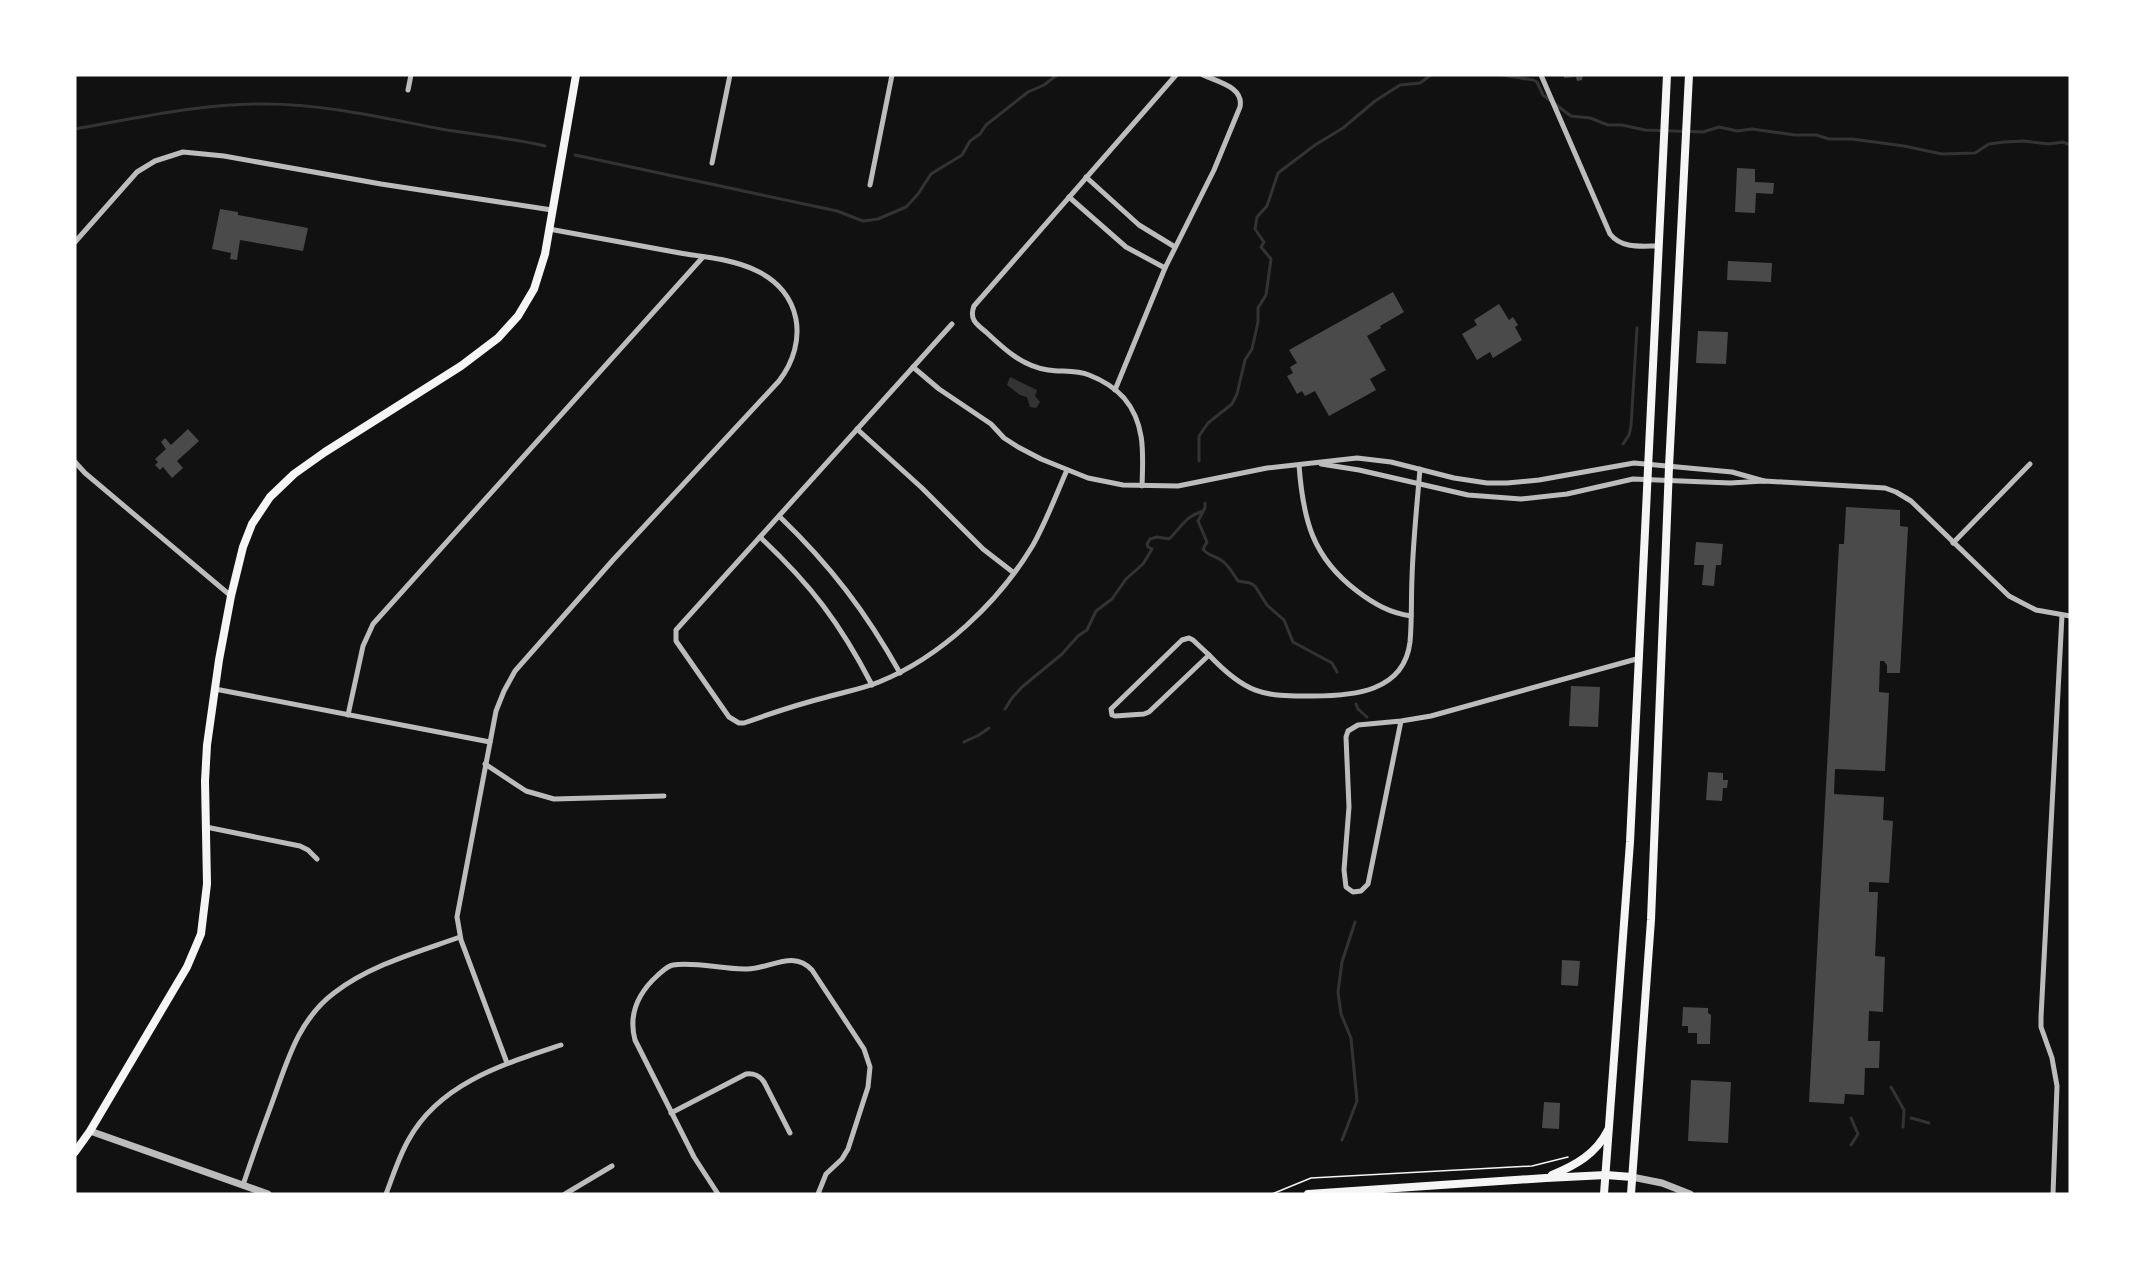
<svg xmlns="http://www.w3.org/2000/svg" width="2145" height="1269" font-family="'Libre Baskerville',serif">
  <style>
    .water { fill: #333 }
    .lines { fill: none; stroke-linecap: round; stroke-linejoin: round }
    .stream { stroke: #333; stroke-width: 3 }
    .building { fill: #4a4a4a }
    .path { stroke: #f5f5f5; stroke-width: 1.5 }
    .minor { stroke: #bcbcbc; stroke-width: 5 }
    .tertiary { stroke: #bcbcbc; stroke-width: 7 }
    .secondary { stroke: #f5f5f5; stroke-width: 8 }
    .primary { stroke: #f5f5f5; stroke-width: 8 }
  </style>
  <rect width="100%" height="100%" fill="#111"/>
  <!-- water -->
  <path class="water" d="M 1010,377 L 1037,390 L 1035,396 L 1040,402 L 1036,408 L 1030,407 L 1027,397 L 1020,395 L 1007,385 Z"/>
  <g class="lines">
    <!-- stream -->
    <g class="stream">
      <path d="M 1502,75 L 1533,80 L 1537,82 L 1543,95 L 1571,116 L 1590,118 L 1608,125 L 1622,125 L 1645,130 L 1703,132 L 1719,127 L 1737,131 L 1752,129 L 1795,135 L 1816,135 L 1829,139 L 1852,139 L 1904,146 L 1942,154 L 1975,153 L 1989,144 L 2004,142 L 2024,141 L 2049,144 L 2063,142 L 2070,145"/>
      <path d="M 75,129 C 137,118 202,103 265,104 C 325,104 383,118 441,129 C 476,135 511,138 545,146"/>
      <path d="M 575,155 L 837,211 L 863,221 L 878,219 L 906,207 L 918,194 L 931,174 L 962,155 L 970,141 L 980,134 L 986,125 L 1028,92 L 1044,85 L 1057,75"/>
      <path d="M 1623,444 L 1629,435 L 1631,426 L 1637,328"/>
      <path d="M 1199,461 L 1199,436 L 1208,423 L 1232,404 L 1237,394 L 1245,360 L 1252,349 L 1258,322 L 1258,308 L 1266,295 L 1271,259 L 1261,247 L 1264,242 L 1255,229 L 1257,217 L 1267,206 L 1278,173 L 1315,145 L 1343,128 L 1375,101 L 1400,85 L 1420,83 L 1431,75"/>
      <path d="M 1205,503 L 1205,508 L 1198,521 L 1207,542 L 1203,549 C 1208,556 1215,556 1221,560 C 1229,565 1233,574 1238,581 L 1250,583 L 1255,586 L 1267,605 L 1284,620 L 1293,642 L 1332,663 L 1337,672"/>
      <path d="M 1356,704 L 1358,709 L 1367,717"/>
      <path d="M 1005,709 L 1012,698 L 1022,687 L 1062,654 L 1078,636 L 1087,630 L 1096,611 L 1112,599 L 1126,579 L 1143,564 L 1152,549 L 1148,547 L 1147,544 L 1150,539 L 1157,537 L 1169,539 C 1183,526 1183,518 1203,511"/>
      <path d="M 964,742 L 979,735 L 989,728"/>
      <path d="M 1891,1087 L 1904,1110 L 1903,1127"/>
      <path d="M 1911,1118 L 1929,1123"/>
      <path d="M 1342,1140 L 1357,1101 L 1351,1038 L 1341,1014 L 1338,992 L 1342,962 L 1355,922"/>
      <path d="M 1851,1145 L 1858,1134 L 1851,1118"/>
    </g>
  </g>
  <!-- building -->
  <g class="building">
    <path d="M 1564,75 L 1583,75 L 1582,80 L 1577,81 L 1576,77 L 1564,78 Z"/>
    <path d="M 1737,168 L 1755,169 L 1755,182 L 1774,183 L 1773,194 L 1756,193 L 1755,213 L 1735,212 Z"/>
    <path d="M 220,209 L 238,212 L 238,215 L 308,228 L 303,251 L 240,240 L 237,260 L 230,259 L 231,253 L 212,249 Z"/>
    <path d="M 1728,261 L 1772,263 L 1771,282 L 1727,280 Z"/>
    <path d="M 1393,292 L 1404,312 L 1380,326 L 1381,328 L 1367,336 L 1386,370 L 1370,379 L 1376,390 L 1329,416 L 1315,391 L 1305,396 L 1302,391 L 1297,394 L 1287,376 L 1293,373 L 1290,367 L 1297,363 L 1289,350 Z"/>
    <path d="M 1499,304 L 1509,320 L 1513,317 L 1518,325 L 1515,327 L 1522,340 L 1493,358 L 1490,352 L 1477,360 L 1462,334 L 1477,325 L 1474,320 Z"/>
    <path d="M 1698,331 L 1728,332 L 1726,364 L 1696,363 Z"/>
    <path d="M 188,429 L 199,441 L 177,461 L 183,468 L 172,478 L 163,467 L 160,470 L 155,465 L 158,462 L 155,459 L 166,449 L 161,442 L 165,438 L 171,445 Z"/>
    <path d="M 1846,507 L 1900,510 L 1900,526 L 1908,527 L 1900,673 L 1887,673 L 1887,665 L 1884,661 L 1880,661 L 1879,692 L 1889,693 L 1885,771 L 1835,769 L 1834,794 L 1884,797 L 1883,820 L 1893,821 L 1889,883 L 1869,882 L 1869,892 L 1878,892 L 1875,956 L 1885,957 L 1883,1012 L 1869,1011 L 1868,1041 L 1880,1041 L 1879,1068 L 1865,1068 L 1864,1095 L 1845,1094 L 1844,1104 L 1809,1102 L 1839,544 L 1844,544 Z"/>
    <path d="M 1696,542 L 1723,544 L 1721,565 L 1716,565 L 1714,586 L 1702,585 L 1704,565 L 1694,565 Z"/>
    <path d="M 1571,686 L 1600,687 L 1598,727 L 1569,726 Z"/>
    <path d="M 1708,772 L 1723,773 L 1723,780 L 1728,780 L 1727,788 L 1723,788 L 1722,801 L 1706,800 Z"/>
    <path d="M 1562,960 L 1580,961 L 1578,986 L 1561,985 Z"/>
    <path d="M 1683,1007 L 1708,1008 L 1708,1013 L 1711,1015 L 1710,1044 L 1697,1044 L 1697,1033 L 1688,1033 L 1688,1026 L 1682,1026 Z"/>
    <path d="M 1691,1080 L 1731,1082 L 1728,1143 L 1688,1141 Z"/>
    <path d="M 1544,1102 L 1560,1103 L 1559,1129 L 1542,1128 Z"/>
  </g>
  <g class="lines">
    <!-- path -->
    <path class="path" d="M 1272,1194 L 1311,1178 L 1532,1166 L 1568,1157"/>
    <!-- minor -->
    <g class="minor">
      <path d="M 1541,75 L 1610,234 C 1622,249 1641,246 1658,246"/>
      <path d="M 408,90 L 411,75"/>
      <path d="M 712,163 L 730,75"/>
      <path d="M 1086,177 L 1139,225 L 1175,247"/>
      <path d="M 870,185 L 892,75"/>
      <path d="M 1069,197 L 1126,247 L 1165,268"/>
      <path d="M 75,242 L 137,172 L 155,161 L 183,152 L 224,156 L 381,184 L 552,210"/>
      <path d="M 952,324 L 676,630 L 676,641 L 729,717 L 739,723 L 744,723 C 772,713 799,704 827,697 C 844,692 862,689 879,682 C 941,657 999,602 1033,545 C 1046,522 1056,495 1067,470"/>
      <path d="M 913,367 L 939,389 L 991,424 L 1004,438 L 1018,447 L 1041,459 L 1088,478 L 1123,485 L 1178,486 L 1267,468 L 1357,458 L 1391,462 L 1454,478 L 1487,483 L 1507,483 L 1539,480 L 1634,463 L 1732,472 L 1764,481"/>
      <path d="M 1115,390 L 1165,268 L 1214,170 L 1240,107 C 1244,87 1218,82 1203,75"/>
      <path d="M 857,429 L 922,488 L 983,549 L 1014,573"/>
      <path d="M 75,462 L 85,473 L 231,596"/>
      <path d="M 1321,464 L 1359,470 L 1468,495 L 1521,499 L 1567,494 L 1633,479 L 1730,483 L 1764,481 L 1885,488 L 1896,492 L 1911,501 L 2009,596 L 2036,610 L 2070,616"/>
      <path d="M 1299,465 C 1303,519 1312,557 1357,591 C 1374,604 1390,613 1411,616"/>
      <path d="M 1142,486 C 1143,455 1146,424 1124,398 C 1115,388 1102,380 1089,375 C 1076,370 1062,372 1048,370 C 1022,366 1004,349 986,332 C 976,324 969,319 974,306 L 1176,75"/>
      <path d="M 779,516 C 830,565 866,612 900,673"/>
      <path d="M 760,537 C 811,585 840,623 872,685"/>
      <path d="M 1953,543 L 2030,464"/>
      <path d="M 1189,638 L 1193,640 L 1209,655 L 1149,712 L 1144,714 L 1115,716 L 1112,715 L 1111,709 L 1182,640 Z"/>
      <path d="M 1209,655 C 1245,693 1262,697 1313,696 C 1353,696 1404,692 1410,642 C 1412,621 1411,599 1412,578 C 1413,542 1417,505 1420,469"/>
      <path d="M 215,689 L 490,742"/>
      <path d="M 348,715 L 363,646 L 373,624 L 703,257"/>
      <path d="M 1401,721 L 1368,884 L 1361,891 L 1353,892 L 1346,887 L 1344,870 L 1349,807 L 1346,737 L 1348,731 L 1358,725 L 1401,721 L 1431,716 L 1640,658"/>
      <path d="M 485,764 L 526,791 L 554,799 L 664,796"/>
      <path d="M 206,827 L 300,846 L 308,850 L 317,859"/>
      <path d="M 507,1063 L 461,940 L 457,917 L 496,711 L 504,691 L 515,671 L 613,560 L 779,381 C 809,342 802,291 755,270 C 732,259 704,257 680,253 C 636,245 592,237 549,229"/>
      <path d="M 671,1113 L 746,1074 C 754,1073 759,1075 764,1082 L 790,1133"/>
      <path d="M 243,1185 C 252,1158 262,1130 272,1103 C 287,1062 298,1020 334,993 C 370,965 418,952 460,937"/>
      <path d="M 386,1194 C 393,1176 399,1156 409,1139 C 440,1083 504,1064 561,1045"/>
      <path d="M 565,1194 L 612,1166"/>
      <path d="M 718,1194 L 694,1157 L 635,1040 C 628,1014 638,993 658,975 C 663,971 667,966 673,965 C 694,961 725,970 747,969 C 770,969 793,949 812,970 L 864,1049 L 870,1067 L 868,1087 L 848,1149 L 842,1159 L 826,1174 L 818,1194"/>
      <path d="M 2053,1194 L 2057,1086 L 2052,1058 L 2041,1027 L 2041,1017 L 2062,615"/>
    </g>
    <!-- tertiary -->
    <g class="tertiary">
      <path d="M 90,1131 L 268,1194"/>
      <path d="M 1632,1177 L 1662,1183 L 1690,1194"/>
    </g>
    <!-- secondary -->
    <path class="secondary" d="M 75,1152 L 90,1131 L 187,967 L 201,934 L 207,884 L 205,781 L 207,745 L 219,660 L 231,596 L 243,547 L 252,524 L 270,497 L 294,474 L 325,452 L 461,366 L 498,338 L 518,316 L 534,289 L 545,254 L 576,75"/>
    <!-- primary -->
    <g class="primary">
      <path d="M 1552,1175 C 1576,1165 1596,1154 1608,1130"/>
      <path d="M 1308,1194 L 1546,1178 L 1606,1175 L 1632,1177"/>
      <path d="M 1604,1194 L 1630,842 L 1667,75"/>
      <path d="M 1631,1194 L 1651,920 L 1669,467 L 1689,75"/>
    </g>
  </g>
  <!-- border -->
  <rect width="2145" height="1269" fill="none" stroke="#ffffff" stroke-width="153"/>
</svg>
